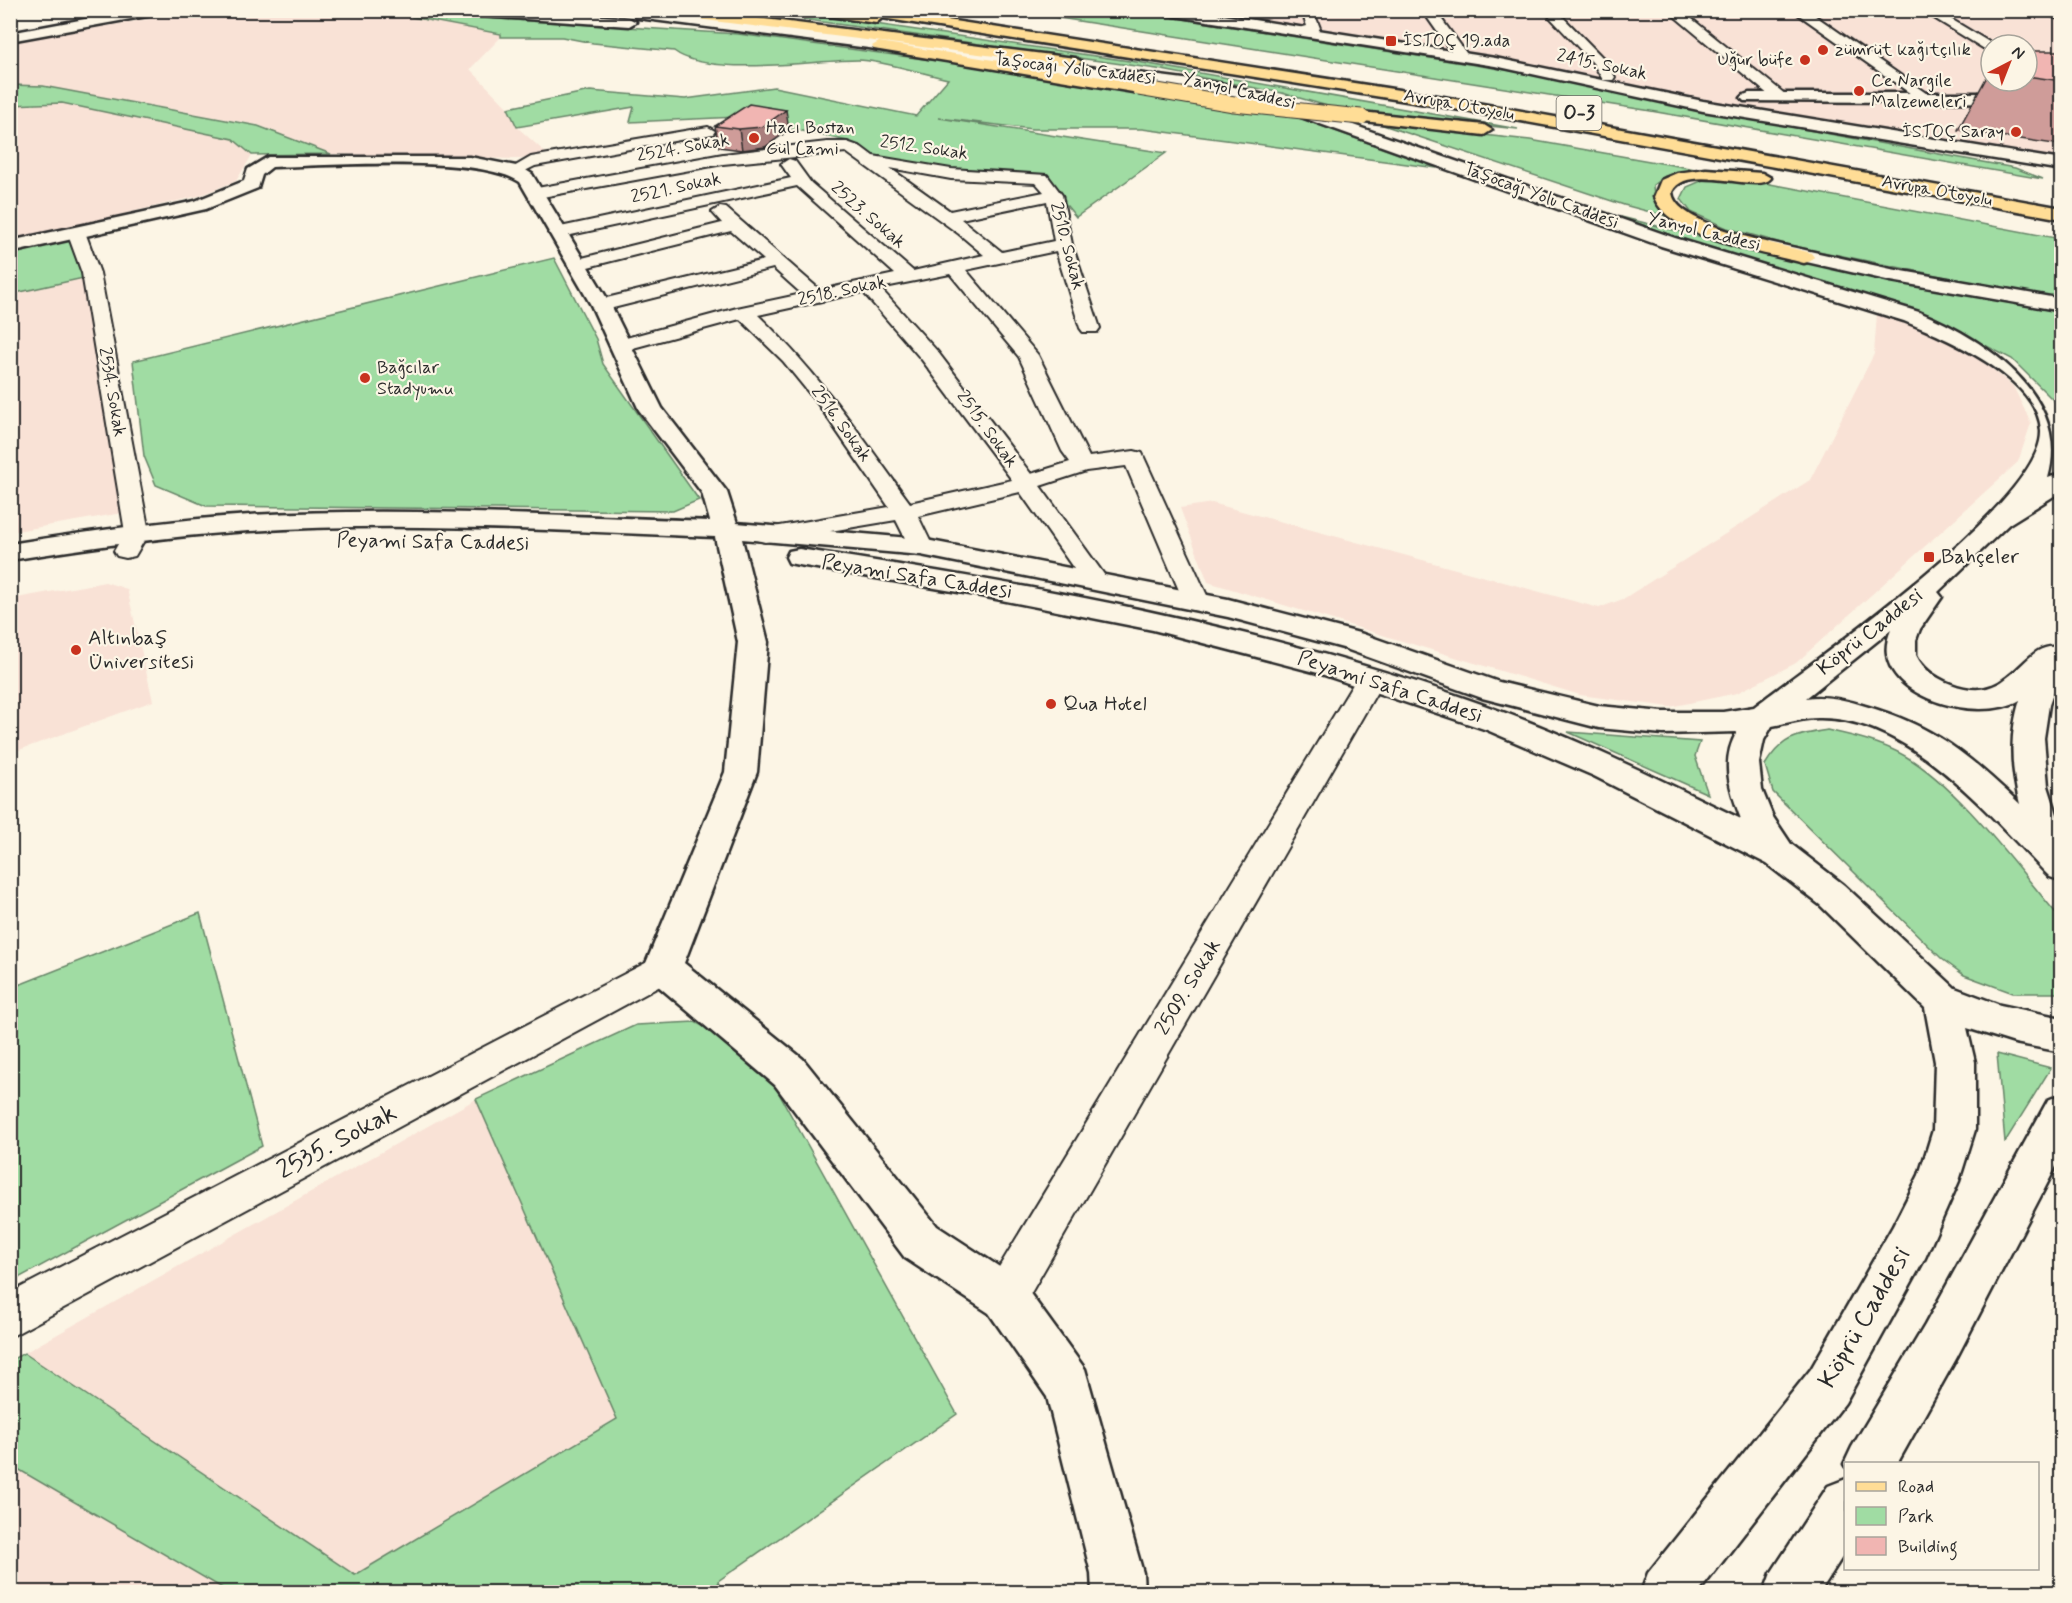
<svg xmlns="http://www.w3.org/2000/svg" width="2072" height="1603" font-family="Mynerve,sans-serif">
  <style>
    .built { fill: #f9e2d6; fill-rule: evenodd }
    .green { fill: #a0dca3; stroke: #668467; stroke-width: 1.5 }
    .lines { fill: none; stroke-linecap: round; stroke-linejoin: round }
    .street-casing { stroke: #2b2b2b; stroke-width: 4 }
    .secondary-casing { stroke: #2b2b2b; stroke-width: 5 }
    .primary-casing { stroke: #2b2b2b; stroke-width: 5 }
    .highway-casing { stroke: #2b2b2b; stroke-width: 5 }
    .street { fill: #fcf5e5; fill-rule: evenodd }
    .secondary { fill: #fcf5e5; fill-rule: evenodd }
    .primary { fill: #ffdd96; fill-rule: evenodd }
    .highway { fill: #ffdd96; fill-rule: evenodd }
    .highway-bridge-casing { stroke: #2b2b2b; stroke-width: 17; stroke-linecap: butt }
    .highway-bridge { stroke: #ffdd96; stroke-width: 15 }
    .wall { fill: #cf9c99; stroke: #2b2b2b; stroke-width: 1.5 }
    .shaded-wall { fill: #a97f7d; stroke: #2b2b2b; stroke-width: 1.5 }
    .building { fill: #f1b5b2; stroke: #2b2b2b; stroke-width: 1.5 }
    .poi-dot { fill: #c8321e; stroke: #fcf5e5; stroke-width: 2 }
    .labels { text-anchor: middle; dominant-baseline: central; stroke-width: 4.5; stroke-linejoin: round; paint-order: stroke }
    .far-poi-label { font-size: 18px; fill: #2b2b2b; stroke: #fcf5e5; text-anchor: start }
    .far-street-label { font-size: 18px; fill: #2b2b2b; stroke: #fcf5e5 }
    .shield { fill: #fcf5e5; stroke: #6a6863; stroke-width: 1.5 }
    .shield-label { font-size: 20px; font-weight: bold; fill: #2b2b2b }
    .street-label { font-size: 21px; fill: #2b2b2b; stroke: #fcf5e5 }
    .poi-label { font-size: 21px; fill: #2b2b2b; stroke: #fcf5e5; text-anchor: start }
    .near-street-label { font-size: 26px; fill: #2b2b2b; stroke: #fcf5e5 }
  </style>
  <rect width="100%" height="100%" fill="#fcf5e5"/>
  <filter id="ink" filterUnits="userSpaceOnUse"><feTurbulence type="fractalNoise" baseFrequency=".0167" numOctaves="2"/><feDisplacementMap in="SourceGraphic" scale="12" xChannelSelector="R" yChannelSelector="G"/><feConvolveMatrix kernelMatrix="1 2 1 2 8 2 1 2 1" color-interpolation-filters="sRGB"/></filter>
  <g filter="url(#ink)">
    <!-- built -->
    <g class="built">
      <path d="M 196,11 L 379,11 L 501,34 L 501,37 L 470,69 L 508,108 L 517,127 L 547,154 L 521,159 L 331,154 L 258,125 L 43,86 L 11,85 L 11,42 Z"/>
      <path d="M 1195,11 L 2061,11 L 2061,161 L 1821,121 L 1413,43 ZM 1991,45 L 2027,45 L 2027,81 L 1991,81 Z"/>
      <path d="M 62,103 L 233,139 L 252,155 L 236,181 L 198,196 L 11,241 L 10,105 Z"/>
      <path d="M 88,277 L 134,511 L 11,532 L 11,294 Z"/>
      <path d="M 1877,313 L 1918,326 L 1969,350 L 2013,386 L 2031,423 L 2018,462 L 1796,663 L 1737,693 L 1670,707 L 1580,695 L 1208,582 L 1180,508 L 1212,503 L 1599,608 L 1623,599 L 1810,480 L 1874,354 Z"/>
      <path d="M 105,582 L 127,589 L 153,701 L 11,753 L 11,599 Z"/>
      <path d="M 476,1099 L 617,1418 L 355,1575 L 24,1353 Z"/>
      <path d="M 11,1465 L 229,1592 L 11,1592 Z"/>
    </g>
    <!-- green -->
    <g class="green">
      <path d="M 744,11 L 778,11 L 827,17 L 1143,63 L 1518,129 L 1345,111 L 1282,93 L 1157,69 Z"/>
      <path d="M 1015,11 L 1131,11 L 1513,71 L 1667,104 L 2015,168 L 2043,179 L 1645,110 Z"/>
      <path d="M 385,12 L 738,34 L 946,62 L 1291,115 L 1437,168 L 1142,129 L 1032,129 L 939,118 L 1166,153 L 1076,217 L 1048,183 L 963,173 L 873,155 L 848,141 L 738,117 L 630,122 L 634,107 L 517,127 L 508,108 L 590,91 L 685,99 L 774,87 L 916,116 L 948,79 C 924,74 880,60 858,60 C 813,60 709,78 674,51 L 593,43 L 562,37 L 501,37 L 501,34 Z"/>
      <path d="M 11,85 L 43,86 L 258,126 L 331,154 L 252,155 L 233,139 L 62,103 L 11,105 Z"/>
      <path d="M 1380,124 L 1530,140 L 1695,169 L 1665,176 L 1653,185 L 1654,198 L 1669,217 L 1624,205 Z"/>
      <path d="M 1708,178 L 1744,179 L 2061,239 L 2061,297 L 2034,295 L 1789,245 L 1727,228 L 1691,212 L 1681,199 L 1687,187 Z"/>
      <path d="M 1621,217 L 1763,252 L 2061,312 L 2061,408 L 2012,359 L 1944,324 L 1857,292 L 1755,266 Z"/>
      <path d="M 74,239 L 88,277 L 11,294 L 10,253 Z"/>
      <path d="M 554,258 L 596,339 L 603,364 L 699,500 L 673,511 L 206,506 L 156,485 L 144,456 L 133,361 Z"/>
      <path d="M 1827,730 C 1854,736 1881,742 1905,756 C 1960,788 2019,870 2061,919 L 2061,993 L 2013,993 L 1964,975 L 1942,959 L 1773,792 L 1765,765 C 1782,737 1796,735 1827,730 Z"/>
      <path d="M 1568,732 L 1700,742 L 1695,756 L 1708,794 Z"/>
      <path d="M 200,913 L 262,1146 L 11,1282 L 11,988 Z"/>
      <path d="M 695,1022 L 757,1054 L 957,1414 L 718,1581 L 721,1592 L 229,1592 L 11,1465 L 11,1360 L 24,1353 L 355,1575 L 617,1419 L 476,1099 L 636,1025 Z"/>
      <path d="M 1997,1054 L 2051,1068 L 2005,1142 Z"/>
    </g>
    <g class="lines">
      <!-- street casing -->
      <g class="street-casing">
        <g id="street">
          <path d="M 1301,10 L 1313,10 L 1320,28 L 1318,31 L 1295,35 L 1295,29 L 1307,26 Z"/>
          <path d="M 1422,10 L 1435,10 L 1469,57 L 1467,60 L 1457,60 Z"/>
          <path d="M 1543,10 L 1556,10 L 1603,58 L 1615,77 L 1613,80 L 1603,80 L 1593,63 Z"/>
          <path d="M 1667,10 L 1681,10 L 1786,95 L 1786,101 L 1776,101 Z"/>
          <path d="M 1792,10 L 1807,10 L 1933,98 L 1926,102 L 1921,101 Z"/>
          <path d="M 1921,10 L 1936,10 L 1994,45 L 1991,45 L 1991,53 Z"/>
          <path d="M 2043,10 L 2062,12 L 2062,21 L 2045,13 Z"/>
          <path d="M 708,127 L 715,131 L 713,134 L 535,166 L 515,176 L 507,171 L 531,157 Z"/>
          <path d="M 827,142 L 847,142 L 861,147 L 873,156 L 951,169 L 1047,175 L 1062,195 L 1072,244 L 1100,328 L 1097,332 L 1083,332 L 1080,328 L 1056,251 L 966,270 L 1038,355 L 1089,457 L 1134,451 L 1142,453 L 1210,602 L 1206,608 L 1197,610 L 1188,608 L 1184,602 L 1126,466 L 1086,471 L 1040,486 L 1108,580 L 1104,586 L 1095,588 L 1086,586 L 1020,492 L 918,516 L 933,547 L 930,552 L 921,554 L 912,552 L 896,520 L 765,542 L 757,540 L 753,535 L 757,530 L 889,507 L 818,404 L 783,361 L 740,319 L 622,351 L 612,345 L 615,341 L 737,308 L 802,294 L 773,268 L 601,311 L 592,305 L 594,301 L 764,260 L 731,231 L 576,270 L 567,265 L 570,261 L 722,223 L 712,212 L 720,207 L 726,208 L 820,290 L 895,274 L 797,186 L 557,238 L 548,233 L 551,229 L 791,178 L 781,164 L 789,159 L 795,161 L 811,183 L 913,271 L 984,255 L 959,234 L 846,152 L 723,164 L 537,198 L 529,193 L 537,188 L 723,154 ZM 890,168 L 951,179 L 1036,183 L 1044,192 L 950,211 ZM 1047,201 L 1054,241 L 1002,252 L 961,219 ZM 950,274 L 1019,357 L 1062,451 L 1070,462 L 1031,474 L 937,351 L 880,288 ZM 863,292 L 922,360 L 1012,480 L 910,503 C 860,434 819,374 758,315 Z"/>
          <path d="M 76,227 L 85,232 L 100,273 L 149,532 L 135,556 L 126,558 L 117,556 L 114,551 L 125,532 L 82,273 L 67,232 Z"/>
          <path d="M 1371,669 L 1381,671 L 1385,678 L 1020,1312 L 1005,1318 L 990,1312 L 984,1297 L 990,1282 L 1361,671 Z"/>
          <path d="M 663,954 L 675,958 L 680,968 L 675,978 L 10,1337 L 10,1293 Z"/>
        </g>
      </g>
      <!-- secondary casing -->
      <g class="secondary-casing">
        <g id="secondary">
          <path d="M 133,10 L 164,10 L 158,14 L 10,41 L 10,33 Z"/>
          <path d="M 446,10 L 519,10 L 629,18 L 636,22 L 629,26 L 452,14 Z"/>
          <path d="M 601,10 L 642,10 L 1223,84 L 1282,100 L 1675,238 L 1919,312 C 1980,337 2072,394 2048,478 L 2062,473 L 2062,491 L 2009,524 L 1938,592 L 1942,597 L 1920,629 L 1916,640 L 1916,655 C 1923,670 1936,678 1951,684 C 2015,709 2021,637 2061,648 L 2062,668 L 2049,705 L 2044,738 L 2048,786 L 2062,830 L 2062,881 L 2050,877 C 1991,817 1910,716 1818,718 C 1803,718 1787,723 1772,726 L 1764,740 L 1759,763 L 1762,790 L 1773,817 L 1791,844 L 1844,885 L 1955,988 L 2000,1005 L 2062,1018 L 2062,1052 L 2015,1043 L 1967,1028 L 1975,1062 L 1975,1130 L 1959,1181 L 1925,1258 L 1845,1403 L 1699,1592 L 1641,1592 L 1648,1573 L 1811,1369 L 1893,1226 L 1919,1175 L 1933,1130 L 1935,1062 L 1925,1008 L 1820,905 L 1767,864 L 1594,776 L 1487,730 L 1318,673 L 1153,630 L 976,595 L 799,565 L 789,563 L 786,557 L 789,551 L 799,549 C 1040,586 1282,629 1511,715 C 1590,745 1665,782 1741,819 C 1730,790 1720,761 1737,732 L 1663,734 L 1599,728 L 1482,698 L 1343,648 L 1228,617 L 921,555 L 742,539 L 768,642 L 757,772 L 684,963 L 803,1059 L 937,1226 L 1021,1281 L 1085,1369 L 1143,1573 L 1144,1592 L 1092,1592 L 1091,1573 L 1047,1397 L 989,1313 L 905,1258 L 775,1085 L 650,979 L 644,968 L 725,772 L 738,642 L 715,537 C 560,531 404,521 249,531 C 168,536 90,547 10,560 L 10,544 C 90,531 169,520 250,515 C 403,507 557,516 710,521 L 702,493 L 639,410 L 591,305 L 520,182 C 477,154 328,166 272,167 L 262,175 L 258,188 L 206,209 L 10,253 L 10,241 L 195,201 L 244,181 L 248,169 L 268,157 L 470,157 L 521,167 L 532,174 L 611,305 L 662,408 L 727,492 L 737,523 L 921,539 L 1228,599 L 1363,634 L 1499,682 L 1599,706 L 1663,712 L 1723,712 L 1754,707 C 1812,662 2044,501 2041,431 C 2039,378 1946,338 1904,321 L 1661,246 L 1270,106 L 1222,94 L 607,14 ZM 1891,630 C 1863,693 1976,726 2020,700 C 2009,734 2011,770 2020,804 C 1970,756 1933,725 1865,706 C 1846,700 1826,695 1806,698 Z"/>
          <path d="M 1156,10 L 1191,10 L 1495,58 L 1703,101 L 2062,160 L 2062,170 L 1703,111 L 1495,66 L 1162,14 Z"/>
          <path d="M 1749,93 L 2062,93 L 2062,103 L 1744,101 L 1741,98 L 1744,95 Z"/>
          <path d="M 1769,242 L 1891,269 L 2062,299 L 2062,311 L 1891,281 L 1762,252 L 1759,248 Z"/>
          <path d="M 2062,1094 L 2062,1155 L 1957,1357 L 1897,1464 L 1846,1464 L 1846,1467 L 1844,1464 L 1852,1447 L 1925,1325 L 2048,1100 Z"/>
          <path d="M 1846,1479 L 1846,1551 L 1820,1592 L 1764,1592 L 1771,1573 L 1828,1486 Z"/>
        </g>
      </g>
      <!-- primary casing -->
      <g class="primary-casing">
        <path id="primary" d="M 651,10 L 694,10 L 1075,58 L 1082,62 L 1075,66 L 657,14 Z"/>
      </g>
      <!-- highway casing -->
      <g class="highway-casing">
        <g id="highway">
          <path d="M 809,10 L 883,10 L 1438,96 L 2062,208 L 2062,219 L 1438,106 L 882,18 L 876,23 L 815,14 Z"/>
          <path d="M 879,42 L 1139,83 L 1147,88 L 1139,93 L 874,49 L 872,46 Z"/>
          <path d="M 1361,112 L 1484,125 L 1492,130 L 1484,135 L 1355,120 L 1353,117 Z"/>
          <path d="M 1706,169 L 1762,173 L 1771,178 C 1758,195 1687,161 1672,192 C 1674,226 1783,245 1811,253 L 1814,257 L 1811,261 L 1804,263 C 1766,253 1669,238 1654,197 L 1661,180 L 1677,173 Z"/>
        </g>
      </g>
      <!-- street -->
      <use href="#street" class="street"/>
      <!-- secondary -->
      <use href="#secondary" class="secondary"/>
      <!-- primary -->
      <use href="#primary" class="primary"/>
      <!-- highway -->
      <use href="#highway" class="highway"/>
      <!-- highway-bridge casing -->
      <g class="highway-bridge-casing">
        <path id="highway-bridge" d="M 1139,88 L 1234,104 L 1361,117"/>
      </g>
      <!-- highway-bridge -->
      <use href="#highway-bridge" class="highway-bridge"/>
    </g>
    <!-- wall -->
    <g class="wall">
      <path d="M 2061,51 L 2061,145 L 1958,130 L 1990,71 L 1991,71 L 1991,81 L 2027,81 L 2027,54 Z"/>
      <path d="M 715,126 L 789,130 L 765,147 L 742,150 L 719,147 Z"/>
    </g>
    <!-- shaded-wall -->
    <path class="shaded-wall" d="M 786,110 L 789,130 L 765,147 L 742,150 L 739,129 Z"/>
    <!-- building -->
    <g class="building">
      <path d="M 2034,51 L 2061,51 L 2061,81 L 2027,76 L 2027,54 Z"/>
      <path d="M 749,104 L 786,110 L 762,127 L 739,129 L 715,126 Z"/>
    </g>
  </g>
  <!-- markers -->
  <g class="poi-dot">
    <rect x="1385" y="35" width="12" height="12" rx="3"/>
    <circle cx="1823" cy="50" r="6"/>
    <circle cx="1805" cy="60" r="6"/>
    <circle cx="1859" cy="91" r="6"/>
    <circle cx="2016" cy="132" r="6"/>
    <circle cx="754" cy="138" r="6"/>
    <circle cx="365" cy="378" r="6"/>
    <rect x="1923" y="551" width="12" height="12" rx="3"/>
    <circle cx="76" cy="650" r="6"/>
    <circle cx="1051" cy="704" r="6"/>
  </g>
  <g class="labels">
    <!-- far-poi labels -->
    <g class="far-poi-label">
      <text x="1403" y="41">İSTOÇ 19.ada</text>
      <text x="1835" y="50">zümrüt kağıtçılık</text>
      <text x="1793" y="60" text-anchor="end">Uğur büfe</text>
      <text x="1871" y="81">Ce Nargile<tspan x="1871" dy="21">Malzemeleri</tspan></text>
      <text x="766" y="128">Hacı Bostan<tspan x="766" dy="21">Gül Cami</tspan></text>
      <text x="2004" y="132" text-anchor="end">İSTOÇ Saray</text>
      <text x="377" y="368">Bağcılar<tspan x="377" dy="21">Stadyumu</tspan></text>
    </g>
    <!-- far-street labels -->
    <g class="far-street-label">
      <text transform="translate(1602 65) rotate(12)">2415. Sokak</text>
      <text transform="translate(1075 69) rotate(7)">Taşocağı Yolu Caddesi</text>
      <text transform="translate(1239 91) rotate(13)">Yanyol Caddesi</text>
      <text transform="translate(1459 105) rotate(10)">Avrupa Otoyolu</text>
      <text transform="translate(683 148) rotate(-10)">2524. Sokak</text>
      <text transform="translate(924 148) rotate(8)">2512. Sokak</text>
      <text transform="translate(676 188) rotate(-12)">2521. Sokak</text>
      <text transform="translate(1937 191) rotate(10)">Avrupa Otoyolu</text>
      <text transform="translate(1541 196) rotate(20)">Taşocağı Yolu Caddesi</text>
      <text transform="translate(868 215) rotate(41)">2523. Sokak</text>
      <text transform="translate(1704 232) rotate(14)">Yanyol Caddesi</text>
      <text transform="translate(1067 246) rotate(75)">2510. Sokak</text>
      <text transform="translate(842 291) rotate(-12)">2518. Sokak</text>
      <text transform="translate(112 392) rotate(80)">2534. Sokak</text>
      <text transform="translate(841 424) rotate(54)">2516. Sokak</text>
      <text transform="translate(987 429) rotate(54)">2515. Sokak</text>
    </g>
    <!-- shield labels -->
    <rect class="shield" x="1556.5" y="96" width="45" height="34" rx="4.5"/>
    <g class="shield-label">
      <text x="1579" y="113">O-3</text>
    </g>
    <!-- street labels -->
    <g class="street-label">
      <text transform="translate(433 542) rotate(1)">Peyami Safa Caddesi</text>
      <text transform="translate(917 577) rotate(9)">Peyami Safa Caddesi</text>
      <text transform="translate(1870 632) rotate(-38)">Köprü Caddesi</text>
      <text transform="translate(1390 687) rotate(18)">Peyami Safa Caddesi</text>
      <text transform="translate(1188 987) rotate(-59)">2509. Sokak</text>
    </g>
    <!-- poi labels -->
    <g class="poi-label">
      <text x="1941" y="557">Bahçeler</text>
      <text x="88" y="638">Altınbaş<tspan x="88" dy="24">Üniversitesi</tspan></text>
      <text x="1063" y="704">Qua Hotel</text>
    </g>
    <!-- near-street labels -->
    <g class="near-street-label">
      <text transform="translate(337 1142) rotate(-28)">2535. Sokak</text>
      <text transform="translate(1865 1318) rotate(-60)">Köprü Caddesi</text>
    </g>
  </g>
  <!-- margin -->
  <rect width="2072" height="1603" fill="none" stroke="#fcf5e5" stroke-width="36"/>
  <rect x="18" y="18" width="2036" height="1567" fill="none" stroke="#2b2b2b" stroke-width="2" filter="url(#ink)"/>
  <!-- legend -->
  <rect x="1844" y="1462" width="195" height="108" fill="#fcf5e5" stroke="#a8a49b" stroke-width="1.5"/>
  <rect x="1856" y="1482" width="30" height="9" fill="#ffdd96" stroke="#a8a49b" stroke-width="1.5"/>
  <text x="1898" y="1492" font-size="18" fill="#2b2b2b">Road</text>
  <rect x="1856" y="1507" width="30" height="18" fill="#a0dca3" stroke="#a8a49b" stroke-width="1.5"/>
  <text x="1898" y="1522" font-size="18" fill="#2b2b2b">Park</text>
  <rect x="1856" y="1537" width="30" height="18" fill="#f1b5b2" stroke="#a8a49b" stroke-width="1.5"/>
  <text x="1898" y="1552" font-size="18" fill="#2b2b2b">Building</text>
  <!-- north arrow -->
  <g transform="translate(2009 63) rotate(42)"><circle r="28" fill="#fcf5e5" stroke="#a8a49b" stroke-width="1.5"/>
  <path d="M0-4.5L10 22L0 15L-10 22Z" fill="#c8321e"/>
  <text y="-9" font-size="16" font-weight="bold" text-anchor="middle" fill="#2b2b2b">N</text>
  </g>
</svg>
